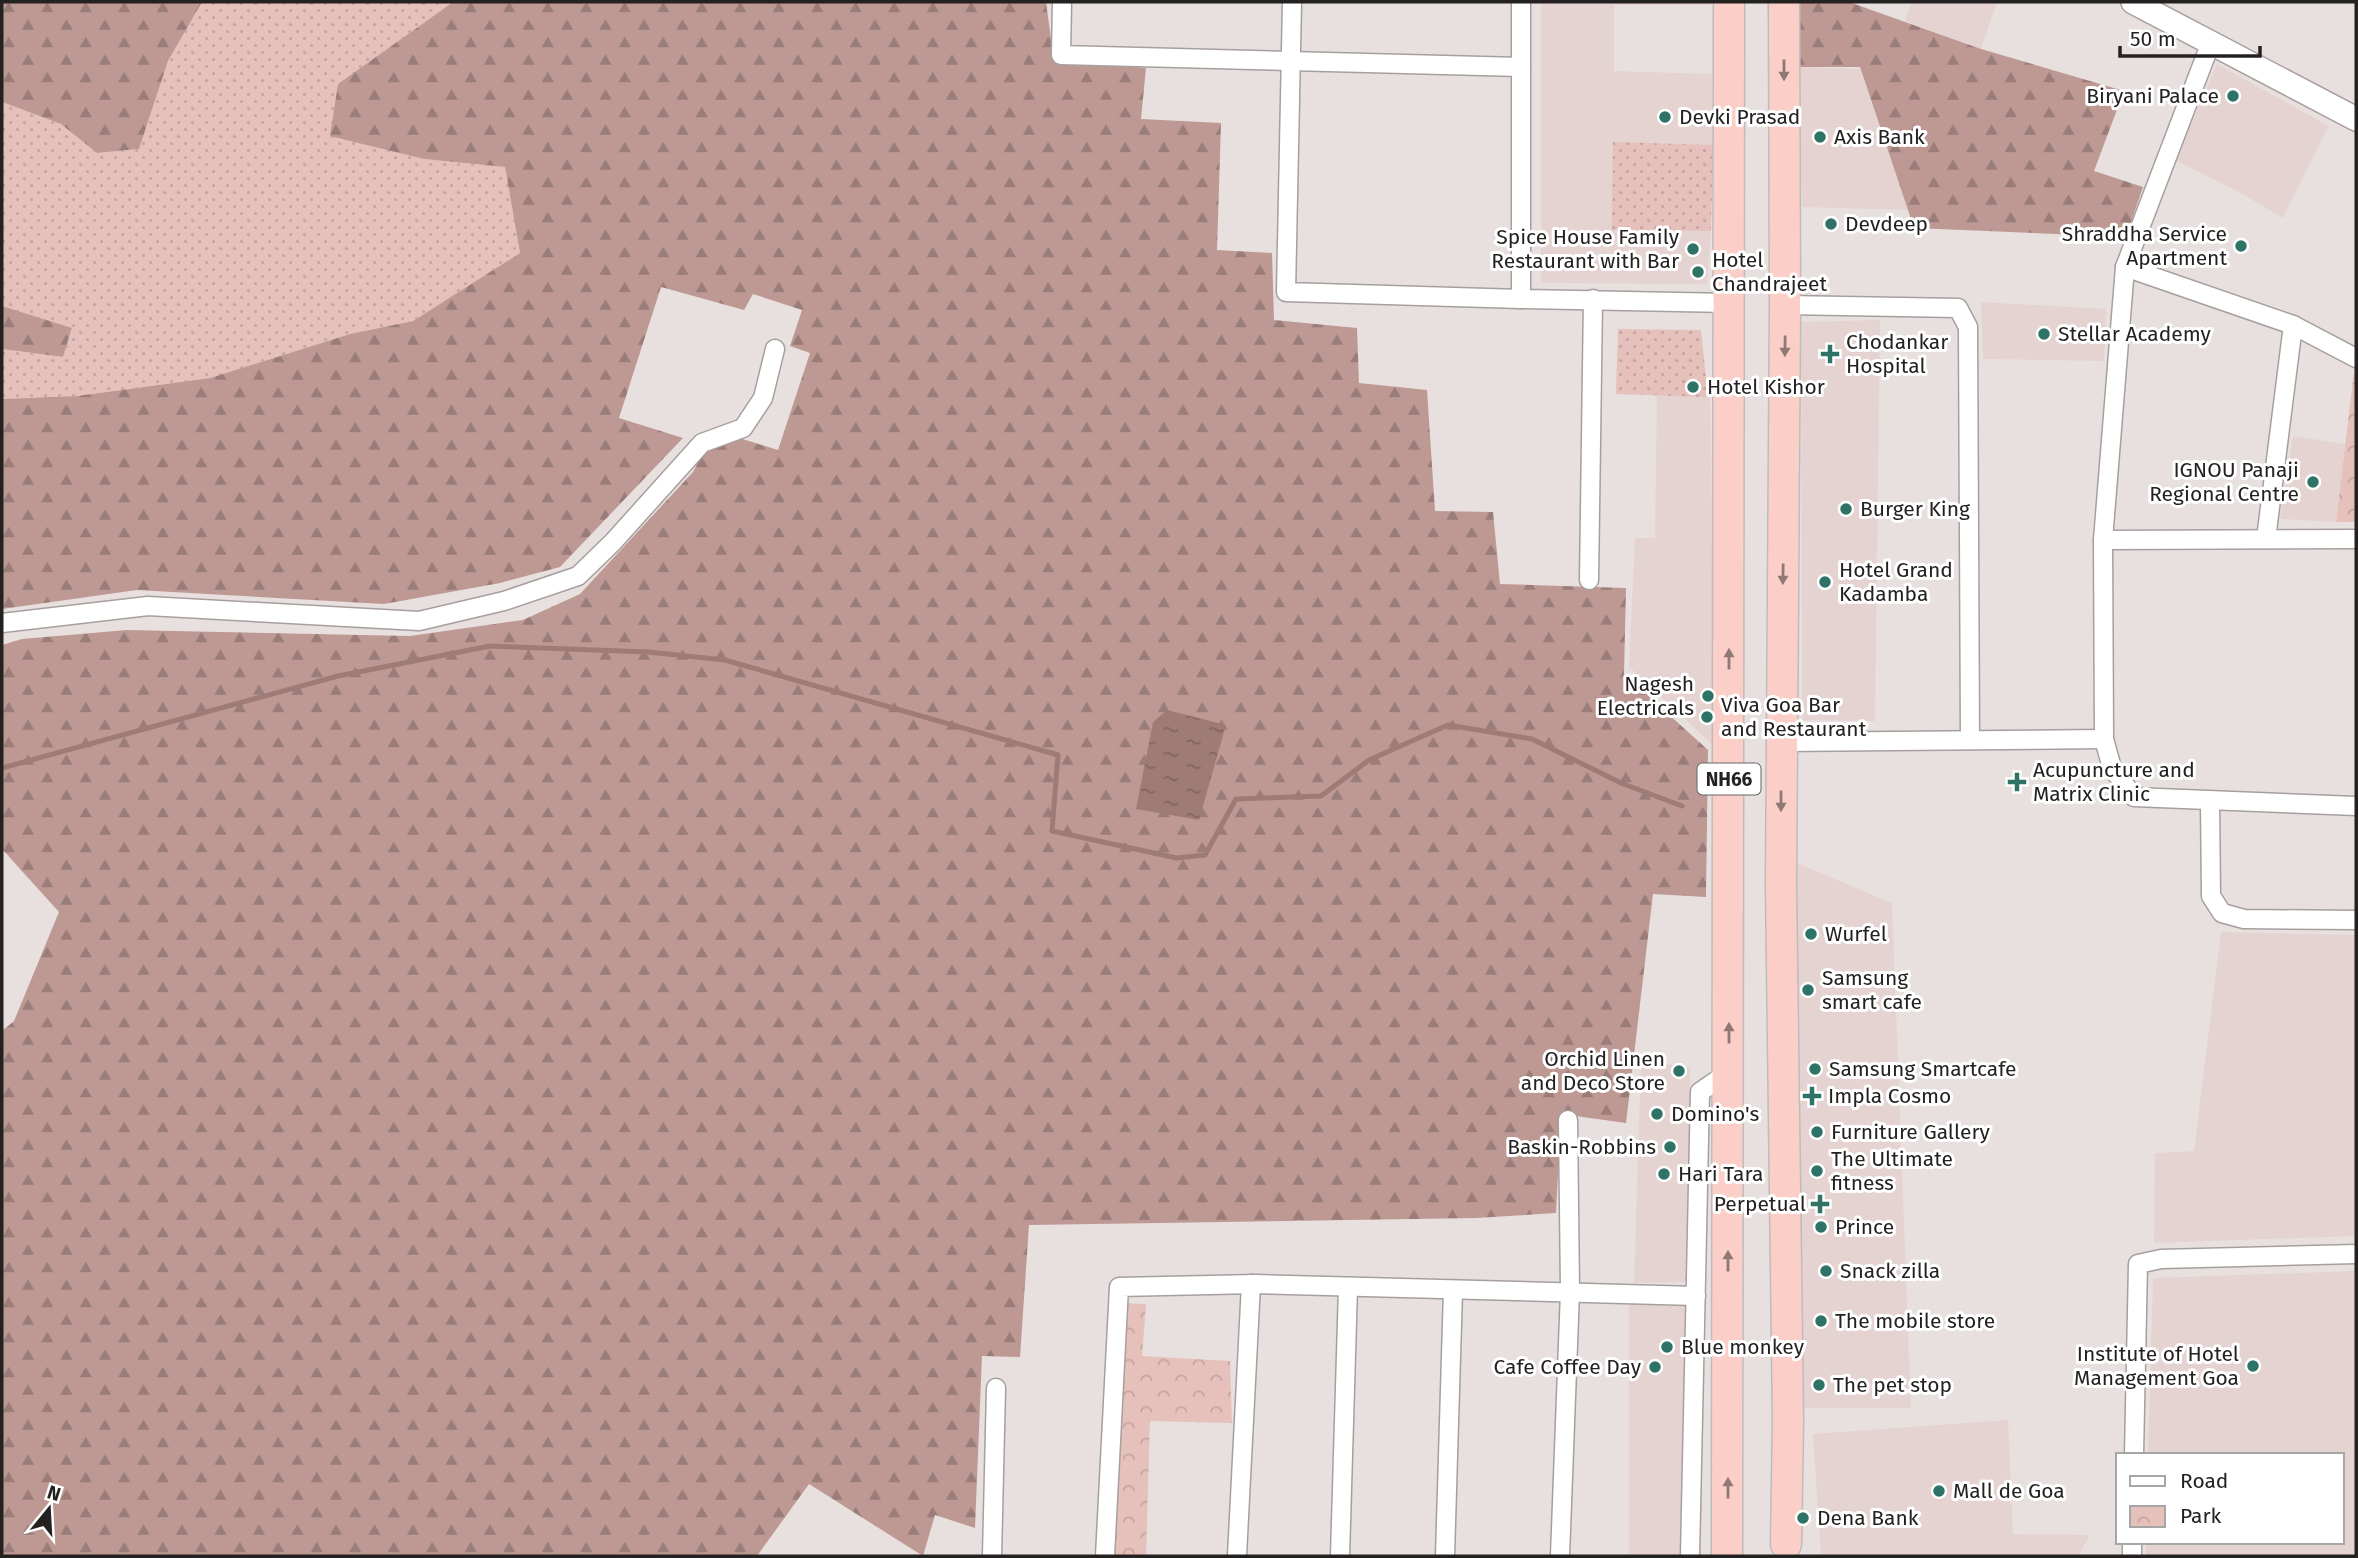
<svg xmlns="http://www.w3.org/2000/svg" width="2358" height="1558" font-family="'Fira Sans',sans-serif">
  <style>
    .built { fill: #e4d3d1 }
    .grass { fill: url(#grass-dots) }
    .forest { fill: url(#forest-firs) }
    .park { fill: url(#park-crowns) }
    .water { fill: url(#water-ripples) }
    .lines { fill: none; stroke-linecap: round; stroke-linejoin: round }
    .stream { stroke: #9f7b75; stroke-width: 5 }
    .minor-casing { stroke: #a69f9e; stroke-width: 21 }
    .tertiary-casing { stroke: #a69f9e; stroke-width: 26 }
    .trunk-casing { stroke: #bdbcbc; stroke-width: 33 }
    .minor { stroke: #fff; stroke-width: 18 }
    .tertiary { stroke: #fff; stroke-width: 23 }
    .trunk { stroke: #fbcfc8; stroke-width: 30 }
    .oneway { fill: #907874 }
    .poi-dot { fill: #2f7366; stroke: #fff; stroke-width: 2.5 }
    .labels { text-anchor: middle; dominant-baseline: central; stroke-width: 6; stroke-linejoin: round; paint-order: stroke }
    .shield { fill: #fff; stroke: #666464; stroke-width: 2 }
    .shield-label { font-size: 19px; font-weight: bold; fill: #242121 }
    .poi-label { font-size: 21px; fill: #242121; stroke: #fff; text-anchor: start }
  </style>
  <defs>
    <pattern id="grass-dots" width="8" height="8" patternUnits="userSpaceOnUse" patternTransform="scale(1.75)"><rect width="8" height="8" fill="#e6c0ba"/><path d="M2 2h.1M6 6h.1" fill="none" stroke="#c5a5a0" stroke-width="1.8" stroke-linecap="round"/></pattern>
    <pattern id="forest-firs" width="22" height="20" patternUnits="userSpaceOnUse" patternTransform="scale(1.75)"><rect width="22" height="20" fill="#be9993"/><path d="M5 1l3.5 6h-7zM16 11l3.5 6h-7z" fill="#9a7c78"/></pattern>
    <pattern id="park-crowns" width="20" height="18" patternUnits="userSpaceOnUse" patternTransform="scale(1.75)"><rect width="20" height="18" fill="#e6c0ba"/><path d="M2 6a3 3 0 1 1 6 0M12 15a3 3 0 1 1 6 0" fill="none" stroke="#c5a5a0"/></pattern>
    <pattern id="water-ripples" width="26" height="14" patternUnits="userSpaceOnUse" patternTransform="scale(1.75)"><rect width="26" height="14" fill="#9f7b75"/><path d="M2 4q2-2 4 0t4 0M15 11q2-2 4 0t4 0" fill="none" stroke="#816460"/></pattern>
  </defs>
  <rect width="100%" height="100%" fill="#e8e0df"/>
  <!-- built -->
  <g class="built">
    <path d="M 1541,2 L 1711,2 L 1711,5 L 1614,5 L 1614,71 L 1712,74 L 1713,145 L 1614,143 L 1613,230 L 1711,231 L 1707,284 L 1541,283 Z"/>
    <path d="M 1912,2 L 1997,2 L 1981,49 L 1905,21 Z"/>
    <path d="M 2217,64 L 2329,126 L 2283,218 L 2237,191 L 2175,160 Z"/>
    <path d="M 1799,67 L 1860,69 L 1908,210 L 1802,207 Z"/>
    <path d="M 1981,302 L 2106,309 L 2104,361 L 1983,359 Z"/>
    <path d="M 1880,320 L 1875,721 L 1802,720 L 1801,322 Z"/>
    <path d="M 1657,393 L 1710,396 L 1714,746 L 1629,667 L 1635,538 L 1655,538 Z"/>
    <path d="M 2293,436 L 2345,444 L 2336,522 L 2280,519 Z"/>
    <path d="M 1792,861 L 1892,903 L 1911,1408 L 1801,1408 Z"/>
    <path d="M 2221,932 L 2356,935 L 2356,1236 L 2154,1243 L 2155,1153 L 2194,1151 Z"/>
    <path d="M 1641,1060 L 1690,1068 L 1691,1282 L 1634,1283 Z"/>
    <path d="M 2356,1271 L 2356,1556 L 2146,1556 L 2146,1542 L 2342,1542 L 2342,1455 L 2148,1455 L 2153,1278 Z"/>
    <path d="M 1689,1302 L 1691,1556 L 1629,1556 L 1629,1304 Z"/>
    <path d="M 2008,1420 L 2013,1534 L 2090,1535 L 2078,1556 L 1821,1556 L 1813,1434 Z"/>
  </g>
  <!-- grass -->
  <g class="grass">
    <path d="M 202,2 L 453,2 L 338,84 L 424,159 L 505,167 L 520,253 L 413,321 L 350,334 L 210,378 L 77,396 L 2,399 L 2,349 L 63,357 L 72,329 L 2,306 L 2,102 L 61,124 L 97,153 L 139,149 L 168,61 Z"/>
    <path d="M 1613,142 L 1713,145 L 1711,231 L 1612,230 Z"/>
    <path d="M 1618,329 L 1701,330 L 1708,397 L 1616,394 Z"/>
  </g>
  <!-- forest -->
  <g class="forest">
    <path d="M 2,2 L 202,2 L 168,61 L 139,149 L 97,153 L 61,124 L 2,102 Z"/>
    <path d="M 453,2 L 1046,2 L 1054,61 L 1146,68 L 1141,119 L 1221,123 L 1217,250 L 1272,253 L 1274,320 L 1357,328 L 1359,383 L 1427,390 L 1435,511 L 1493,512 L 1500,584 L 1626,588 L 1624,674 L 1708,750 L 1706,897 L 1653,894 L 1626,1123 L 1561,1114 L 1556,1213 L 1476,1218 L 1029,1225 L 1020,1357 L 982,1356 L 975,1528 L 935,1515 L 923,1556 L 809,1484 L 757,1556 L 2,1556 L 2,1031 L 14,1021 L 59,912 L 2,849 L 2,645 L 22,639 L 127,630 L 410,636 L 523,620 L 580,594 L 693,472 L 714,430 L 778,450 L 810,353 L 790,346 L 802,310 L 753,294 L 744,310 L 661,287 L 619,418 L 683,438 L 560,567 L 500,583 L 384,604 L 137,590 L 2,609 L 2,399 L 77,396 L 210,378 L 350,334 L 413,321 L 520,253 L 505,167 L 424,159 L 330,136 L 338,84 Z"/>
    <path d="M 1798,2 L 1849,2 L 1981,49 L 2124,91 L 2094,171 L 2143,187 L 2126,237 L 1914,228 L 1860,67 L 1799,67 Z"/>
    <path d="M 2,306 L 72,328 L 63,357 L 2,349 Z"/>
  </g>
  <!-- park -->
  <g class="park">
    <path d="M 2354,372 L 2356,374 L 2356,522 L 2336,522 Z"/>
    <path d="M 1121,1303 L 1146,1304 L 1142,1356 L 1230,1361 L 1232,1423 L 1150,1421 L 1146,1556 L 1112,1556 Z"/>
  </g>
  <!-- water -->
  <path class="water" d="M 1167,710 L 1226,725 L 1199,820 L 1136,809 L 1153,722 Z"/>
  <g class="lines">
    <!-- stream -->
    <path class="stream" d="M 2,768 L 338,676 L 490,646 L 648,652 L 725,660 L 1058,755 L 1052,831 L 1177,858 L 1205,855 L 1236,799 L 1321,796 L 1369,760 L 1448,725 L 1532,739 L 1621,783 L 1682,806"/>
    <!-- minor casing -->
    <g class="minor-casing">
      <g id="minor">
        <path d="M 1062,2 L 1061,55 L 1521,67"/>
        <path d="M 1292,2 L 1286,292 L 1521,299"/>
        <path d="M 1521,2 L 1521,299 L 1729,303"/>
        <path d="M 2211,42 L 2125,267 L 2103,540 L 2104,739 L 2112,768 L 2134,797 L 2356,806"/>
        <path d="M 2125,267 L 2293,325 L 2356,358"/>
        <path d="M 1785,305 L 1958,308 L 1968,327 L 1970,740"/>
        <path d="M 2266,539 L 2293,325"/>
        <path d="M 2103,540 L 2356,539"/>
        <path d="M 1589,580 L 1593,299"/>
        <path d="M 2,623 L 148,606 L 419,621 L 504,601 L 578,576 L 613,542 L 702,443 L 743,428 L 763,398 L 775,349"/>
        <path d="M 1781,742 L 2104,739"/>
        <path d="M 2210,802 L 2211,896 L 2222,913 L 2244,919 L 2356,920"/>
        <path d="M 2134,1455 L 2138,1264 L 2161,1259 L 2356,1254"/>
        <path d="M 992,1556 L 996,1388"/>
        <path d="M 1105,1556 L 1119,1287 L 1256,1284 L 1696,1296"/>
        <path d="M 1237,1556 L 1251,1284"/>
        <path d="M 1340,1556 L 1348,1287"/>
        <path d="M 1445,1556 L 1453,1290"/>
        <path d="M 1560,1556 L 1570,1291 L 1568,1120"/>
        <path d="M 1690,1556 L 1700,1092 L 1729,1072"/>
        <path d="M 2132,1556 L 2132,1542"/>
      </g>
    </g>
    <!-- tertiary casing -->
    <g class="tertiary-casing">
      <path id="tertiary" d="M 2133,2 L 2356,119"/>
    </g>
    <!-- trunk casing -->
    <g class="trunk-casing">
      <g id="trunk">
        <path d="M 1784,2 L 1785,305 L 1781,885 L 1788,1422 L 1786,1544"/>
        <path d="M 1727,1556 L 1729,2"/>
      </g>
    </g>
    <!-- minor -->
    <use href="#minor" class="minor"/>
    <!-- tertiary -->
    <use href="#tertiary" class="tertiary"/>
    <!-- trunk -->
    <use href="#trunk" class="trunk"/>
  </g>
  <!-- one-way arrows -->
  <defs><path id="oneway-solid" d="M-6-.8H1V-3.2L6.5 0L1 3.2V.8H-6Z" transform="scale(1.75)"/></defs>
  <g class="oneway">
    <use href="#oneway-solid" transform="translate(1784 70) rotate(90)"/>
    <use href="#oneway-solid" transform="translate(1785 346) rotate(91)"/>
    <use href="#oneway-solid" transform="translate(1783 574) rotate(91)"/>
    <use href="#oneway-solid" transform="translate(1729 659) rotate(-90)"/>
    <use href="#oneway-solid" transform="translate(1781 801) rotate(90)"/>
    <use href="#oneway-solid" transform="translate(1729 1033) rotate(-90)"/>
    <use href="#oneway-solid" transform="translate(1728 1261) rotate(-90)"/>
    <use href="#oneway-solid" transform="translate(1728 1488) rotate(-90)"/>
  </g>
  <!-- markers -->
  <g class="poi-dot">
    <circle cx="2233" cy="96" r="7"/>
    <circle cx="1665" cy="117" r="7"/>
    <circle cx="1820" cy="137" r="7"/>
    <circle cx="1831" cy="224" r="7"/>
    <circle cx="2241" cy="246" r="7"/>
    <circle cx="1693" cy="249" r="7"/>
    <circle cx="1698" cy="272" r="7"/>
    <circle cx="2044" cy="334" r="7"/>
    <path d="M1826.5 343.5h7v7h7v7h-7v7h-7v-7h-7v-7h7z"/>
    <circle cx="1693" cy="387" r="7"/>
    <circle cx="2313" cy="482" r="7"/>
    <circle cx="1846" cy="509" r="7"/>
    <circle cx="1825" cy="582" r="7"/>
    <circle cx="1708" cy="696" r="7"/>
    <circle cx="1707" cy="717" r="7"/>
    <path d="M2013.5 771.5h7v7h7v7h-7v7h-7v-7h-7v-7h7z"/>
    <circle cx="1811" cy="934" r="7"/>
    <circle cx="1808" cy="990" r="7"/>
    <circle cx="1815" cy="1069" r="7"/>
    <circle cx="1679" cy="1071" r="7"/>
    <path d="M1808.5 1085.5h7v7h7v7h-7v7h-7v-7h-7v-7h7z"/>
    <circle cx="1657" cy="1114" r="7"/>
    <circle cx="1817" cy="1132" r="7"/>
    <circle cx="1670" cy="1147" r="7"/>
    <circle cx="1817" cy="1171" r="7"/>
    <circle cx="1664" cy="1174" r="7"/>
    <path d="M1816.5 1193.5h7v7h7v7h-7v7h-7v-7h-7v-7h7z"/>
    <circle cx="1821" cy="1227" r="7"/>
    <circle cx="1826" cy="1271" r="7"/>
    <circle cx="1821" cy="1321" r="7"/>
    <circle cx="1667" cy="1347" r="7"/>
    <circle cx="2253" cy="1366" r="7"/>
    <circle cx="1655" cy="1367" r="7"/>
    <circle cx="1819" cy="1385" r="7"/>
    <circle cx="1939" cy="1491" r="7"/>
    <circle cx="1803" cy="1518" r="7"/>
  </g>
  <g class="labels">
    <!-- shield labels -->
    <rect class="shield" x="1697.5" y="763.5" width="63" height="31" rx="5"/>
    <g class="shield-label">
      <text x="1729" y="779">NH66</text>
    </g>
    <!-- poi labels -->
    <g class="poi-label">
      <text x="2219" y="96" text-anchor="end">Biryani Palace</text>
      <text x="1679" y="117">Devki Prasad</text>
      <text x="1834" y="137">Axis Bank</text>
      <text x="1845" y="224">Devdeep</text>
      <text x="2227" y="234" text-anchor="end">Shraddha Service<tspan x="2227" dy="24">Apartment</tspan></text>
      <text x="1679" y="237" text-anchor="end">Spice House Family<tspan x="1679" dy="24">Restaurant with Bar</tspan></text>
      <text x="1712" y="260">Hotel<tspan x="1712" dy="24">Chandrajeet</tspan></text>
      <text x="2058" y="334">Stellar Academy</text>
      <text x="1846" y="342">Chodankar<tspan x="1846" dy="24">Hospital</tspan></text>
      <text x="1707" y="387">Hotel Kishor</text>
      <text x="2299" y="470" text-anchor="end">IGNOU Panaji<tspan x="2299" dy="24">Regional Centre</tspan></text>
      <text x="1860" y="509">Burger King</text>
      <text x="1839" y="570">Hotel Grand<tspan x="1839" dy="24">Kadamba</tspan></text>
      <text x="1694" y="684" text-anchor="end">Nagesh<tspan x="1694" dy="24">Electricals</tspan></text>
      <text x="1721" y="705">Viva Goa Bar<tspan x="1721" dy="24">and Restaurant</tspan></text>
      <text x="2033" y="770">Acupuncture and<tspan x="2033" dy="24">Matrix Clinic</tspan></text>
      <text x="1825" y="934">Wurfel</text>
      <text x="1822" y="978">Samsung<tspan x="1822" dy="24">smart cafe</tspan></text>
      <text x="1665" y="1059" text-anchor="end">Orchid Linen<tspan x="1665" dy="24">and Deco Store</tspan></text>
      <text x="1829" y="1069">Samsung Smartcafe</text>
      <text x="1828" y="1096">Impla Cosmo</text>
      <text x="1671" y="1114">Domino's</text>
      <text x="1831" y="1132">Furniture Gallery</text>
      <text x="1656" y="1147" text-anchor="end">Baskin-Robbins</text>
      <text x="1831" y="1159">The Ultimate<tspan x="1831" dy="24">fitness</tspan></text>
      <text x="1678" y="1174">Hari Tara</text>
      <text x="1806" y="1204" text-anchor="end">Perpetual</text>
      <text x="1835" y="1227">Prince</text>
      <text x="1840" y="1271">Snack zilla</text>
      <text x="1835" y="1321">The mobile store</text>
      <text x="1681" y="1347">Blue monkey</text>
      <text x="2239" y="1354" text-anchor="end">Institute of Hotel<tspan x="2239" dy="24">Management Goa</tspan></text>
      <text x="1641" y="1367" text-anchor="end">Cafe Coffee Day</text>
      <text x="1833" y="1385">The pet stop</text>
      <text x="1953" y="1491">Mall de Goa</text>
      <text x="1817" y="1518">Dena Bank</text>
    </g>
  </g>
  <!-- border -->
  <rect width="2358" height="1558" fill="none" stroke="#242121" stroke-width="7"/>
  <!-- legend -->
  <rect x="2116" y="1453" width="228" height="91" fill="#ffffff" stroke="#a7a6a6" stroke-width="2"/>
  <rect x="2130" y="1476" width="35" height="10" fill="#ffffff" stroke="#a7a6a6" stroke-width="2"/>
  <text x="2180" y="1488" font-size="21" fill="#242121">Road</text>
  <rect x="2130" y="1506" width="35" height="21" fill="url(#park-crowns)" stroke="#a7a6a6" stroke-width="2"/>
  <text x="2180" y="1523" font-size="21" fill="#242121">Park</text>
  <!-- north arrow -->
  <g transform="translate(49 1509) rotate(18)" stroke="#ffffff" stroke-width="5" paint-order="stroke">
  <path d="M0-5L12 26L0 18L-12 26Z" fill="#242121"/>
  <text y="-10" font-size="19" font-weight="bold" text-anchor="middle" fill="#242121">N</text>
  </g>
  <!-- scale -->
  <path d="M2120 46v10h140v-10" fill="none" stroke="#242121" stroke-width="3.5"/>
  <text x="2130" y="46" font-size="21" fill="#242121" stroke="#ffffff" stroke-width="5" paint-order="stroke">50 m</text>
</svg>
